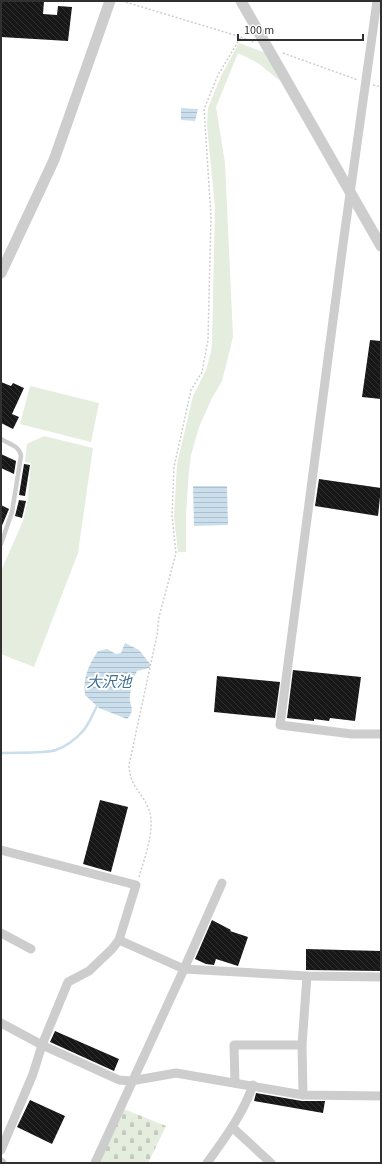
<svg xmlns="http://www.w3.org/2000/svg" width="382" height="1164" font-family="'Source Sans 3','Noto Sans JP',sans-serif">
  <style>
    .grass { fill: #e5edde }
    .cemetery { fill: url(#cemetery-stones) }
    .water { fill: url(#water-rules) }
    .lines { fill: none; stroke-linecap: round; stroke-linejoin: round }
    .stream { stroke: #cadeec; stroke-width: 2.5 }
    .building { fill: url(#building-back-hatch) }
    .path { stroke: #cdcdcd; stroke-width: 1.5; stroke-dasharray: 2 2; stroke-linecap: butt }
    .service { stroke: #cdcdcd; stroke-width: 4.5 }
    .minor { stroke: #cdcdcd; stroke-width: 9 }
    .tertiary { stroke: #cdcdcd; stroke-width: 11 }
    .labels { text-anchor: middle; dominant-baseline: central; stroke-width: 4; stroke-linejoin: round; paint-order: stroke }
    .water-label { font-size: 15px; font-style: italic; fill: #3e6e92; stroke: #fff }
  </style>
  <defs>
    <pattern id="cemetery-stones" width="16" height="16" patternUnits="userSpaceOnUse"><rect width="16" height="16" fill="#e5edde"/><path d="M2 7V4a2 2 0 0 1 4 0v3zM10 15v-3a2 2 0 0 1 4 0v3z" fill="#c5ccbf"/></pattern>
    <pattern id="water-rules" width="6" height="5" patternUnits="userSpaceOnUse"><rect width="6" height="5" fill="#cadeec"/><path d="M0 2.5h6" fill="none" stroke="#aebfcb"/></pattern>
    <pattern id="building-back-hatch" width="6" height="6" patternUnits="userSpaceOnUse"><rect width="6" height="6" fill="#171717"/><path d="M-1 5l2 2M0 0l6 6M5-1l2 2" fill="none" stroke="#303030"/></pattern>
  </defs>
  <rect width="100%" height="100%" fill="#fff"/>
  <!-- grass -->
  <g class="grass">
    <path d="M 239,43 L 266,53 L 280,81 L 258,63 L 238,53 L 216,107 L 225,163 L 233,337 L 222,381 L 212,398 L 199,427 L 191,455 L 189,470 L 186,514 L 186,552 L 178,552 L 174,517 L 177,464 L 193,396 L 206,370 L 211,352 L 212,343 L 215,208 L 207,125 L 208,108 L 221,76 Z"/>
    <path d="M 30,386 L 99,403 L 91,442 L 20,424 Z"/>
    <path d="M 44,436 L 93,448 L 78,553 L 34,667 L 1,654 L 1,571 L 23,521 L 27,504 L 31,463 L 25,462 L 27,444 Z"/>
  </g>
  <!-- cemetery -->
  <path class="cemetery" d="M 121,1108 L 166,1126 L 148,1163 L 98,1163 Z"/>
  <!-- water -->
  <g class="water">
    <path d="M 181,108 L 198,109 L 195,121 L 181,120 Z"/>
    <path d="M 193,486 L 227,486 L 228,525 L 194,526 Z"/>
    <path d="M 125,643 L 139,650 L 151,665 L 149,668 L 137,671 C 133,679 131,687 130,695 C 128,704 137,709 127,719 L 99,708 L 85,695 C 83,678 88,666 98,651 L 107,649 L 116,654 L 121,653 Z"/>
  </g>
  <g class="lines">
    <!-- stream -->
    <path class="stream" d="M 1,753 C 16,752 43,754 56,750 C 65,747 76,739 82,732 C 89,725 92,715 97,706"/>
  </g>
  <!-- building -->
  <g class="building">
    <path d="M 1,1 L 44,1 L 43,14 L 57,15 L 58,6 L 72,7 L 68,41 L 1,37 Z"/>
    <path d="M 370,340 L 381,341 L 381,399 L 362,397 Z"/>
    <path d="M 1,382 L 11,386 L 13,383 L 24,388 L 12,414 L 19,417 L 13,429 L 1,423 Z"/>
    <path d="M 1,454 L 16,461 L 14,474 L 1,468 Z"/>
    <path d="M 24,464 L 30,465 L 25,496 L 19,495 Z"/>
    <path d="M 319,479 L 381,488 L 378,516 L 315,506 Z"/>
    <path d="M 19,500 L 26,501 L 22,518 L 15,516 Z"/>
    <path d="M 1,505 L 9,509 L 1,528 Z"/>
    <path d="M 293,670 L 361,677 L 355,721 L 330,718 L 329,721 L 314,719 L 314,721 L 287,718 Z"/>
    <path d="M 217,676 L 280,682 L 275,718 L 214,712 Z"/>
    <path d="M 100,800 L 128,807 L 111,872 L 83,864 Z"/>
    <path d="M 212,920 L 231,930 L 230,931 L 248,937 L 238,966 L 216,959 L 214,965 L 206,964 L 195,959 Z"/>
    <path d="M 306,949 L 381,951 L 381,971 L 306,970 Z"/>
    <path d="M 55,1031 L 119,1059 L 114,1071 L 50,1042 Z"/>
    <path d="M 256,1093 L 302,1101 L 325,1101 L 323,1113 L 254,1101 Z"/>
    <path d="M 30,1100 L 65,1116 L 52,1144 L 17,1127 Z"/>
  </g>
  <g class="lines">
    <!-- path -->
    <g class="path">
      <path d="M 122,1 L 241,37 L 253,42"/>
      <path d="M 283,53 L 358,80"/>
      <path d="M 373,85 L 381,87"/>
      <path d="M 139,877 C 144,859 156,829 149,810 C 142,791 130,788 129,765 L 157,635 L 159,617 L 176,553 L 172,516 L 174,467 L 191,390 L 202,372 L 208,340 L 211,216 L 204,109 L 218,75 L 241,37"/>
    </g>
    <!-- service -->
    <path class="service" d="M 1,439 C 9,444 20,446 21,456 L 12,512 L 1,544"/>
    <!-- minor -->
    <g class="minor">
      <path d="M 377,1 L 343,244 L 280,725 L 352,734 L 381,734"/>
      <path d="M 1,850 L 136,885 L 119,940 L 112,949 L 89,971 L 68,982 L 42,1045 L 33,1074 L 1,1150"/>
      <path d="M 1,933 L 31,949"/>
      <path d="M 119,940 L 184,969 L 307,976 L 381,977"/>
      <path d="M 1,1023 L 42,1045 L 119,1080 L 131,1081 L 176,1073 L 303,1095 L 381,1096"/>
      <path d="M 235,1083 L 234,1045 L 302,1045"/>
      <path d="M 303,1095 L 302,1045 L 307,976"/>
      <path d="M 233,1128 L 271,1163"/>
      <path d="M 1,1162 L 2,1163"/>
      <path d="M 95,1163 L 184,969 L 222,883"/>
      <path d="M 207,1163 C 225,1138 243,1114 253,1085"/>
    </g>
    <!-- tertiary -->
    <g class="tertiary">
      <path d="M 241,1 L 381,246"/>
      <path d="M 1,273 L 54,160 L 110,1"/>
    </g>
  </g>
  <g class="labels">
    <!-- water labels -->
    <g class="water-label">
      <text x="109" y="682">大沢池</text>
    </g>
  </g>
  <!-- border -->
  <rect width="382" height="1164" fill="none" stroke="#303030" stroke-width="4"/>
  <!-- scale -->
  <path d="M238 34v6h125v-6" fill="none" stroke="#303030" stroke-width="2"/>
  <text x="244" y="34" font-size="12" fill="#303030" stroke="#ffffff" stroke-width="3" paint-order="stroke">100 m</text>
</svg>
